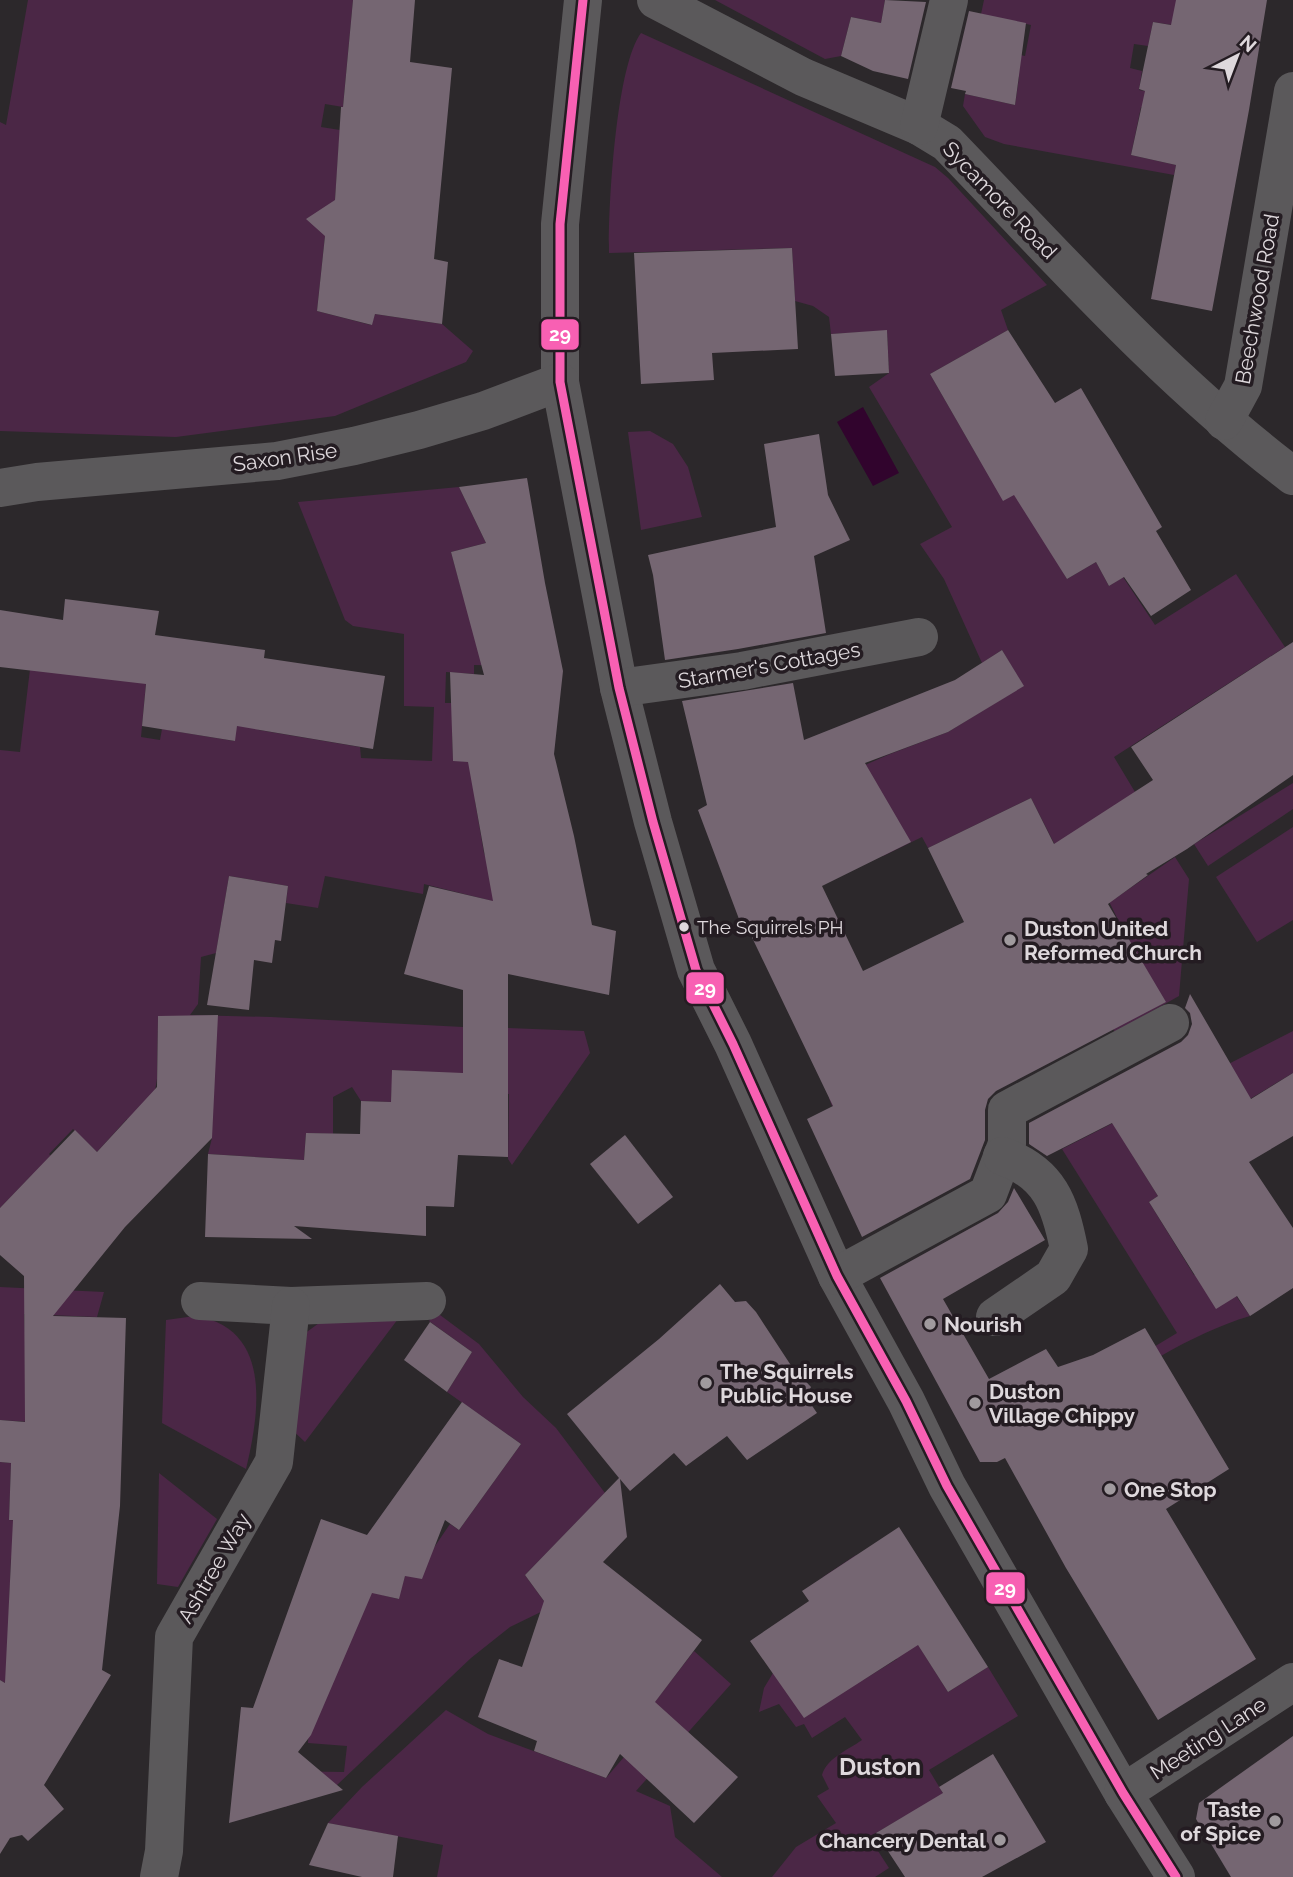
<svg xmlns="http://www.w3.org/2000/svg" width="1293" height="1877" font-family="Raleway,sans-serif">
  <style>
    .green { fill: #4b2746 }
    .water { fill: #31042d }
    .building { fill: #756672 }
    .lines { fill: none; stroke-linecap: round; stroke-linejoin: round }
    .minor { stroke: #5b595b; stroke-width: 38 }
    .bus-1-casing { stroke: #241c22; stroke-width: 14 }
    .bus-1 { stroke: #f860b3; stroke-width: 9 }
    .bus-dot { fill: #ded8dc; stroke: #241c22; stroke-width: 2.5 }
    .poi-dot { fill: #a09a9e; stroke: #241c22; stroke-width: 2.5 }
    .labels { text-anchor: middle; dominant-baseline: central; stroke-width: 7; stroke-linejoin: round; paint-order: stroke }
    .bus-label { font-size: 19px; fill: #ded8dc; stroke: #241c22; text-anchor: start }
    .street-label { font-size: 21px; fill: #ded8dc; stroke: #241c22 }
    .poi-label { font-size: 21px; font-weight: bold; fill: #ded8dc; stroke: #241c22; text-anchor: start }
    .quarter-label { font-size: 24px; font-weight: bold; fill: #ded8dc; stroke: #241c22 }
    .line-badge { stroke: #241c22; stroke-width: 2.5 }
    .badge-label { font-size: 19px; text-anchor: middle; font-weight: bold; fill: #fff }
  </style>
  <rect width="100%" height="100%" fill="#2c282b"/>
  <!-- green -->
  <g class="green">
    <path d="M 28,0 L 353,0 L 343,107 L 325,104 L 321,127 L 340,130 L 335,200 L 325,236 L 317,311 L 371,325 L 375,314 L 442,324 L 473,351 L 466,362 L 335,416 L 176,437 L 0,431 L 0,122 L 6,125 Z"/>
    <path d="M 715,0 L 885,0 L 881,23 L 851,17 L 841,56 L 825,59 Z"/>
    <path d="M 984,0 L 1176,0 L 1198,29 L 1153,22 L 1148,46 L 1134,44 L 1130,68 L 1142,71 L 1139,90 L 1181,98 L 1179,112 L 1141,107 L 1131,155 L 1176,165 L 1174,175 L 1004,144 L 985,137 L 963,106 L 965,94 L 1015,105 L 1019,77 L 969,67 L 973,44 L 1025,56 L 1031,25 L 981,14 Z"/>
    <path d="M 641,33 L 935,167 L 948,178 L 1047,285 L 1001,310 L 1008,330 L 930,374 L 979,459 L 992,452 L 1067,579 L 1096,562 L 1109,586 L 1123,577 L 1155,625 L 1236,574 L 1285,647 L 1114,757 L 1135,792 L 1078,838 L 1116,898 L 1175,857 L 1189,879 L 1179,996 L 1115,1032 L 1096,999 L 1132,926 L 1041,975 L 946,1047 L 832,1106 L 829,1098 L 1121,926 L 1078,838 L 1057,849 L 1031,798 L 928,848 L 922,837 L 883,856 L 872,833 L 831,780 L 890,754 L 948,732 L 1023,686 L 1002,650 L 982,663 L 944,579 L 920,544 L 952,527 L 869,387 L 889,373 L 887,331 L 831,334 L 829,317 L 813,306 L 795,301 L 792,248 L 609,253 C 608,208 616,66 641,33 Z"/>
    <path d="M 650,431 L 673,444 L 688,467 L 702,517 L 641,530 L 628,432 Z"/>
    <path d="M 459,487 L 486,543 L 451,552 L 464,599 L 529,666 L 474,665 L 474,674 L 446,672 L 445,703 L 473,703 L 452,727 L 453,760 L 478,763 L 475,801 L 484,853 L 504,904 L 424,884 L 423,894 L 325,876 L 318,908 L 286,903 L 288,886 L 229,876 L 216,953 L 201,957 L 198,1004 L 190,1015 L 271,1017 L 463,1027 L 463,1063 L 508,1028 L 584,1031 L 590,1053 L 512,1165 L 508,1159 L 509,1094 L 461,1092 L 424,1072 L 393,1070 L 391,1102 L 361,1101 L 352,1087 L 333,1097 L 333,1134 L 306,1133 L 304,1160 L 208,1154 L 212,1138 L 189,1016 L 158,1016 L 157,1079 L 147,1137 L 127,1119 L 97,1152 L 73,1129 L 49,1154 L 74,1178 L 55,1197 L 32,1175 L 0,1208 L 0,750 L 20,752 L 31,661 L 146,683 L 141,737 L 160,740 L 162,729 L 234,741 L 238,717 L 259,730 L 360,747 L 361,758 L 432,761 L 434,707 L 404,706 L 404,634 L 353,626 L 345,620 L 298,502 Z"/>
    <path d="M 1293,783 L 1293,809 L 1208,866 L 1194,844 Z"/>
    <path d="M 1293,827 L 1293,920 L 1257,942 L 1216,877 Z"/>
    <path d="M 1293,1031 L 1293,1073 L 1220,1117 L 1133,1156 L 1158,1196 L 1149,1202 L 1194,1275 L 1221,1274 L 1250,1316 C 1189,1334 1134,1373 1079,1404 L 1109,1374 L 1177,1333 L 1062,1149 Z"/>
    <path d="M 0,1287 L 104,1292 L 97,1317 L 24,1314 L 30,1422 L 0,1420 Z"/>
    <path d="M 436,1312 L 479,1344 L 523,1397 L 556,1428 L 605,1493 L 525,1575 L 549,1608 L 510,1627 L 471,1658 L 337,1785 L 285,1807 L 278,1771 L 344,1772 L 347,1746 L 308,1743 L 309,1710 L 371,1592 L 398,1599 L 405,1576 L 433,1549 L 450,1524 L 459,1530 L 521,1444 L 447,1392 L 472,1352 L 429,1321 Z"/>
    <path d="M 401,1315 L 305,1442 L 289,1427 L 304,1334 L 326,1318 Z"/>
    <path d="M 195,1316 C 272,1328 260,1411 246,1469 L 162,1423 L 166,1320 Z"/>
    <path d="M 0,1462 L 11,1463 L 9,1520 L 40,1522 L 11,1558 L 9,1608 L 62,1614 L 17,1690 L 0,1680 Z"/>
    <path d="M 159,1473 L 217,1519 L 178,1587 L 157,1584 Z"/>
    <path d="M 856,1555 L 883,1596 L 863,1680 L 897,1659 L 888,1643 L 917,1643 L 948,1692 L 988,1667 L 1018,1716 L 929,1770 L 967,1833 L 905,1816 L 869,1837 L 889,1868 L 875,1877 L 772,1877 L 796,1847 L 836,1823 L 817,1796 L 829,1789 L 822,1775 C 827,1758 848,1750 862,1740 L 845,1717 L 812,1738 L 804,1724 L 796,1727 L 779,1704 L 759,1712 L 764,1688 L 773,1673 L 852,1622 L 823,1577 Z"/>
    <path d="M 694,1651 L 731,1684 L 636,1791 L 670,1806 L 675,1837 L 722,1877 L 437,1877 L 443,1845 L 328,1823 L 362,1787 L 446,1710 L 488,1734 L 606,1778 L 642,1736 L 633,1730 Z"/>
  </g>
  <!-- water -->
  <path class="water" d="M 863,407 L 899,473 L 873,486 L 837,422 Z"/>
  <!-- building -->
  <g class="building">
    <path d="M 353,0 L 415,0 L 410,62 L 452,68 L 434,259 L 448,262 L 442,324 L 375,314 L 372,325 L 317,311 L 325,236 L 306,219 L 335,200 L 341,107 L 343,107 Z"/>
    <path d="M 885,0 L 926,2 L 908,79 L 873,71 L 841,56 L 851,17 L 881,23 Z"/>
    <path d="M 1176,0 L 1267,0 L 1249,110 L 1212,311 L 1151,299 L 1176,165 L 1131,155 L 1145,91 L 1139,89 L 1153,22 L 1171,25 Z"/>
    <path d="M 969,11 L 1026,23 L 1015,105 L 965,94 L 966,91 L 951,88 Z"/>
    <path d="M 792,248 L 798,349 L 712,353 L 714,380 L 641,384 L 634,253 Z"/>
    <path d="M 887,330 L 889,373 L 835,376 L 831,334 Z"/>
    <path d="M 1008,330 L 1055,403 L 1081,388 L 1162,527 L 1156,531 L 1191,590 L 1151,616 L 1124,577 L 1109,586 L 1096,562 L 1067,579 L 1014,495 L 1003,501 L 930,374 Z"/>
    <path d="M 819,434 L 828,495 L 850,540 L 814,556 L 826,633 L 738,649 L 665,660 L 653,575 L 648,555 L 776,527 L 764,444 Z"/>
    <path d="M 527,478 L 545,583 L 563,671 L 554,754 L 574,836 L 592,925 L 616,931 L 609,995 L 508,974 L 508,1157 L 458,1155 L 454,1207 L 426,1206 L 426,1236 L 294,1226 L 312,1239 L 205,1237 L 208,1154 L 304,1160 L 306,1133 L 360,1134 L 361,1101 L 391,1102 L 392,1070 L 463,1073 L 463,990 L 404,974 L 429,886 L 493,901 L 468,762 L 453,761 L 450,672 L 484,675 L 451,552 L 486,543 L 459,487 Z"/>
    <path d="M 65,599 L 159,611 L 155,635 L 265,650 L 264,658 L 385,676 L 373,749 L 237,726 L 235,741 L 142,726 L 146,684 L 0,667 L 0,610 L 63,620 Z"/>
    <path d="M 1293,642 L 1293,775 L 1187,849 L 1146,874 L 1148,875 L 1108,904 L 1166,1002 L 996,1091 L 988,1099 L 985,1110 L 985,1140 L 970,1179 L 862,1237 L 807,1119 L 833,1106 L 746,925 L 742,927 L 698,810 L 707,805 L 682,701 L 793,683 L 804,740 L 955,680 L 1002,650 L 1024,686 L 948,732 L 865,763 L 911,842 L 822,886 L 863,971 L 964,922 L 928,848 L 1031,798 L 1054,844 L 1153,780 L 1131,747 Z"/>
    <path d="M 229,876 L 288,886 L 281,941 L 275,940 L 272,963 L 254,960 L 249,1010 L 207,1005 Z"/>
    <path d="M 1190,994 L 1251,1099 L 1293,1073 L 1293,1136 L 1249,1162 L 1293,1228 L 1293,1288 L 1250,1316 L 1237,1296 L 1216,1309 L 1149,1202 L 1158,1196 L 1112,1123 L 1047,1156 L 1029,1144 L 1029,1123 L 1181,1042 L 1188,1035 L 1192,1024 L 1190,1013 L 1185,1008 Z"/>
    <path d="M 218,1015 L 212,1138 L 125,1227 L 53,1316 L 126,1318 L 120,1506 L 102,1670 L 111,1675 L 44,1785 L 64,1809 L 28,1841 L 22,1835 L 10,1838 L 0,1854 L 0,1680 L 5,1683 L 13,1520 L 9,1520 L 11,1463 L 0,1462 L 0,1420 L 25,1422 L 24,1276 L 0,1255 L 0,1208 L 75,1130 L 97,1152 L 157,1087 L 158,1016 Z"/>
    <path d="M 625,1135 L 673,1197 L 638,1224 L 590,1164 Z"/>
    <path d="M 1014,1188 L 1045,1240 L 943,1299 L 989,1379 L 1046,1349 L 1058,1367 L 1093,1355 L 1145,1328 L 1229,1469 L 1166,1509 L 1256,1659 L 1158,1720 L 1066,1568 L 1005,1458 L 997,1462 L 980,1462 L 880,1278 L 998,1213 L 1008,1202 Z"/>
    <path d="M 720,1284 L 735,1302 L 746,1301 L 756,1312 L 792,1367 L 811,1387 L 806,1397 L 817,1413 L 747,1460 L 727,1436 L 686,1466 L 674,1453 L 630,1491 L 620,1479 L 627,1537 L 603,1562 L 702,1640 L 655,1702 L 738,1777 L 694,1823 L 620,1754 L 606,1778 L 534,1751 L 537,1741 L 478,1717 L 499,1659 L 522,1667 L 544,1601 L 525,1575 L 619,1478 L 567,1414 L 659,1339 Z"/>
    <path d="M 430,1322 L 472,1352 L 447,1392 L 404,1360 Z"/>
    <path d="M 462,1402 L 521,1444 L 459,1530 L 445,1520 L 422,1579 L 405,1576 L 399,1599 L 372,1593 L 311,1735 L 298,1752 L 343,1790 L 229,1823 L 241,1707 L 253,1708 L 321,1519 L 367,1535 Z"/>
    <path d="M 899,1527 L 988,1667 L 948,1692 L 918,1645 L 804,1718 L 750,1641 L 809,1601 L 802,1591 Z"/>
    <path d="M 1293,1736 L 1293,1877 L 1231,1877 L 1196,1819 L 1199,1803 Z"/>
    <path d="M 993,1754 L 1046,1842 L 982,1877 L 905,1877 L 876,1833 L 943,1793 L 939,1787 Z"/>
    <path d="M 328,1823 L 398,1836 L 393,1877 L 362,1877 L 309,1865 Z"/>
  </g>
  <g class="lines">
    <!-- minor -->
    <g class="minor">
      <path d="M 583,0 L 560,224 L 560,382 L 619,688 L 653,822 L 696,970 L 733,1044 L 837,1276 L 906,1401 L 947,1486 L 1123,1793 L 1176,1877"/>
      <path d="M 656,0 L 803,77 L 919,126 L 947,143 C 1058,258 1165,379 1293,476"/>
      <path d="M 919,126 L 949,0"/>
      <path d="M 1224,421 L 1243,386 L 1293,91"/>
      <path d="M 0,488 L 37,482 L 277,461 L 354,446 L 419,430 L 483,411 L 560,382"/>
      <path d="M 619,688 L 742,671 L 919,637"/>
      <path d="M 837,1276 L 988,1194 L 1007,1144 L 1007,1110 L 1170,1023"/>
      <path d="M 200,1301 L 291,1306 L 427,1301"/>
      <path d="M 995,1317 L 1053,1277 L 1069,1249 C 1060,1204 1050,1173 1002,1156"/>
      <path d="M 1123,1793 L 1293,1682"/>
      <path d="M 159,1877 L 164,1851 L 174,1637 L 274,1462 L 291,1306"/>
    </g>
    <!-- bus-1 casing -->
    <g class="bus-1-casing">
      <path id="bus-1" d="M 583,0 L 560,224 L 560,382 L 619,688 L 653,822 L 696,970 L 733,1044 L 837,1276 L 906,1401 L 947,1486 L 1123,1793 L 1176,1877"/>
    </g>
    <!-- bus-1 -->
    <use href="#bus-1" class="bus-1"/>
  </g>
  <!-- markers -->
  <circle class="bus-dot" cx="684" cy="927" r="6"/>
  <g class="poi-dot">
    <circle cx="1010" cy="940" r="7"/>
    <circle cx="930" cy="1324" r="7"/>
    <circle cx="706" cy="1383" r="7"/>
    <circle cx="975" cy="1403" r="7"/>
    <circle cx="1110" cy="1489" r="7"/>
    <circle cx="1275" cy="1821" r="7"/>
    <circle cx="1000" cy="1840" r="7"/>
  </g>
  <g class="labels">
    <!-- bus labels -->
    <g class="bus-label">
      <text x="697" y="927">The Squirrels PH</text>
    </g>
    <!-- street labels -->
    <g class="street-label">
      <text transform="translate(1000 200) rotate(46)">Sycamore Road</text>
      <text transform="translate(1257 299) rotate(-80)">Beechwood Road</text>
      <text transform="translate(285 457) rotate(-8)">Saxon Rise</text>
      <text transform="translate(769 665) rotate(-10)">Starmer's Cottages</text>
      <text transform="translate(214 1568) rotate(-60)">Ashtree Way</text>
      <text transform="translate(1208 1738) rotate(-33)">Meeting Lane</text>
    </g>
    <!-- poi labels -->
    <g class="poi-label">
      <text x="1024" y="928">Duston United<tspan x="1024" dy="24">Reformed Church</tspan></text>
      <text x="944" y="1324">Nourish</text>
      <text x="720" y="1371">The Squirrels<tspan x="720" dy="24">Public House</tspan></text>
      <text x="989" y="1391">Duston<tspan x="989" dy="24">Village Chippy</tspan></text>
      <text x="1124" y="1489">One Stop</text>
      <text x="1261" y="1809" text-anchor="end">Taste<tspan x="1261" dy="24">of Spice</tspan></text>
      <text x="986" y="1840" text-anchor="end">Chancery Dental</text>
    </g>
    <!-- quarter labels -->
    <g class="quarter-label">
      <text x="880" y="1766">Duston</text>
    </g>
  </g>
  <g class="line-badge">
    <rect x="540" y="318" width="40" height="33" rx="7" fill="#f860b3"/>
    <rect x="685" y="971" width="40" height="34" rx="7" fill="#f860b3"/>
    <rect x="985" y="1571" width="41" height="34" rx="7" fill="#f860b3"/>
  </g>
  <g class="badge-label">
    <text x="560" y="341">29</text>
    <text x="705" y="995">29</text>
    <text x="1005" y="1595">29</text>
  </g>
  <!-- north arrow -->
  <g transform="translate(1237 56) rotate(42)" stroke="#241c22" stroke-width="5" paint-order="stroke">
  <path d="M0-5L12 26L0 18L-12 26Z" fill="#ded8dc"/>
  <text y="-10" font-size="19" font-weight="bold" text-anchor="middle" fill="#ded8dc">N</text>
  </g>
</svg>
